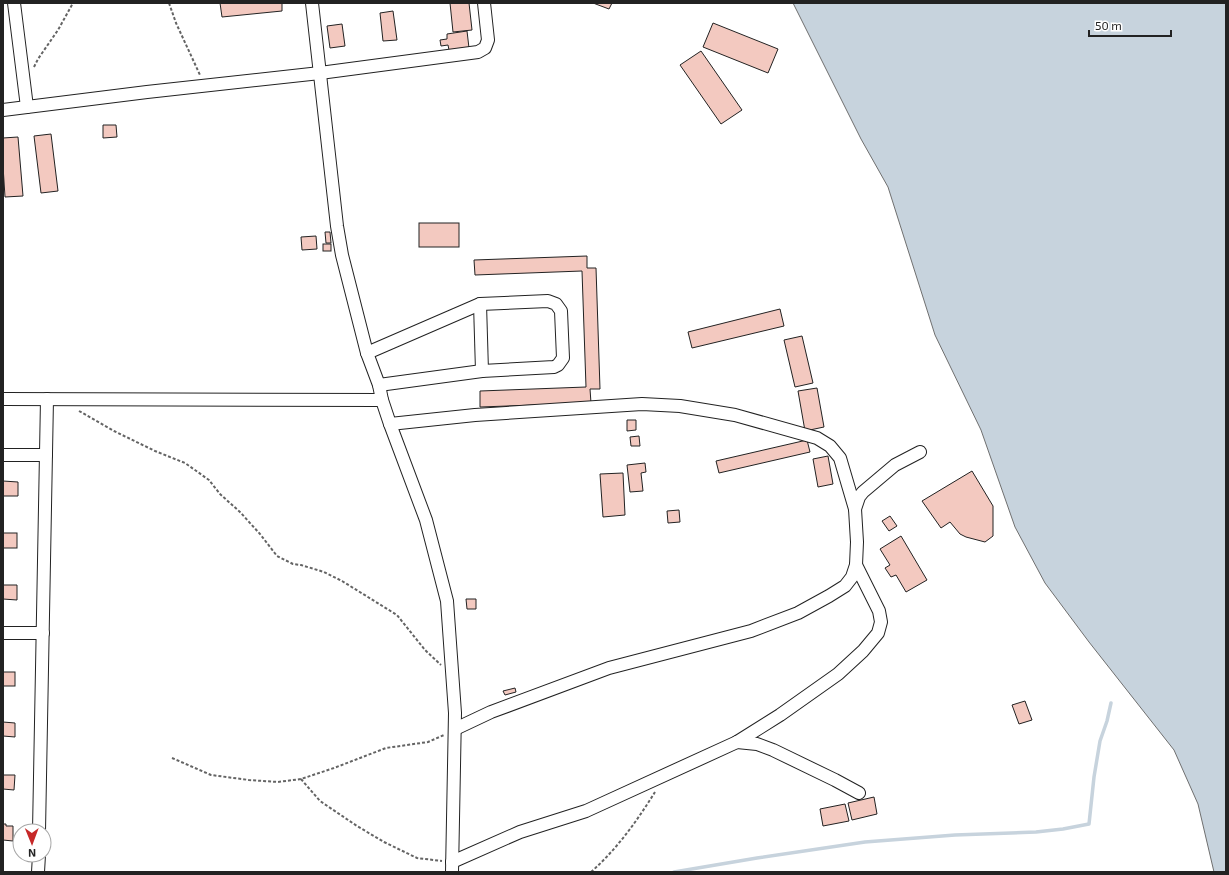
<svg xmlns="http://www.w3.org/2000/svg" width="1229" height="875" font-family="'Exo 2',sans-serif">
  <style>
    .water { fill: #c7d3dd; stroke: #6f6f6f }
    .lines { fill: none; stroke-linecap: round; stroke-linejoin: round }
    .stream { stroke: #c7d3dd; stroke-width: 3.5 }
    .building { fill: #f3c9c0; stroke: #222 }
    .minor-casing { stroke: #222; stroke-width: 14 }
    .path { stroke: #646464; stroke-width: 2; stroke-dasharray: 3 2; stroke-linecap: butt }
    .minor { stroke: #fff; stroke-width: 12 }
  </style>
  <rect width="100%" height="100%" fill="#fff"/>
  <!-- water -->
  <path class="water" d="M 793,3 L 1226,3 L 1226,872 L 1214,872 L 1198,804 L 1174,750 L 1089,642 L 1045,583 L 1015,527 L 981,430 L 935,335 L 888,187 L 861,139 Z"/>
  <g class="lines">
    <!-- stream -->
    <path class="stream" d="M 674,872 L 757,858 L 865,842 L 955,835 L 1036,832 L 1063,829 L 1089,824 L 1094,777 L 1100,741 L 1107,721 L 1111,703"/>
  </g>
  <!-- building -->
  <g class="building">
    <path d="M 220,3 L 282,3 L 282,11 L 222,17 Z"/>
    <path d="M 450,3 L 469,3 L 472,30 L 453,32 Z"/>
    <path d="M 593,3 L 612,3 L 609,9 Z"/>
    <path d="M 393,11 L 397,40 L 383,41 L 380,13 Z"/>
    <path d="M 713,23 L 778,49 L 768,73 L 703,47 Z"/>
    <path d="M 342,24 L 345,46 L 330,48 L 327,26 Z"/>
    <path d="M 467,31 L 469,48 L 449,50 L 448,45 L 441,46 L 440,40 L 447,39 L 447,34 Z"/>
    <path d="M 701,51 L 742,110 L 721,124 L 680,65 Z"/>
    <path d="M 103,125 L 116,125 L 117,137 L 103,138 Z"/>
    <path d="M 51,134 L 58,191 L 41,193 L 34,136 Z"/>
    <path d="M 18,137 L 23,196 L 5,197 L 3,166 L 3,138 Z"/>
    <rect x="419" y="223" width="40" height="24"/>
    <path d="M 325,232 L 330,232 L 331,243 L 326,243 Z"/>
    <path d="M 316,236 L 317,249 L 302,250 L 301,237 Z"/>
    <rect x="323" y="244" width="8" height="7"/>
    <path d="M 587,256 L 587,268 L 596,268 L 600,389 L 590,389 L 591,403 L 480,407 L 480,391 L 586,387 L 582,271 L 475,275 L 474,260 Z"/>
    <path d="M 780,309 L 784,326 L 692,348 L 688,332 Z"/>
    <path d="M 802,336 L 813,383 L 795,387 L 784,340 Z"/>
    <path d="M 817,388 L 824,427 L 805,431 L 798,391 Z"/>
    <path d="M 627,420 L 636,420 L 636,430 L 627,431 Z"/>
    <path d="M 639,436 L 640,446 L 631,446 L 630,437 Z"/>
    <path d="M 807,440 L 810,452 L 719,473 L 716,461 Z"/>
    <path d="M 828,456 L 833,484 L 818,487 L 813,459 Z"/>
    <path d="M 645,463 L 646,472 L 641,473 L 643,491 L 630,492 L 627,465 Z"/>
    <path d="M 972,471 L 993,506 L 993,536 L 985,542 L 966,537 L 960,534 L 950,522 L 941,528 L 922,501 Z"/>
    <path d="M 623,473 L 625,515 L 603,517 L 600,474 Z"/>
    <path d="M 3,481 L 18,482 L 18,496 L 3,496 Z"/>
    <path d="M 679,510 L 680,522 L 668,523 L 667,511 Z"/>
    <path d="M 890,516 L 897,526 L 889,531 L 882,521 Z"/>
    <rect x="3" y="533" width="14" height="15"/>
    <path d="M 901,536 L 927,580 L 906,592 L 896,575 L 891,577 L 885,568 L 890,565 L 880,549 Z"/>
    <path d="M 3,585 L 17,585 L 17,600 L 3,599 Z"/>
    <path d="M 466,599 L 476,599 L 476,609 L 467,609 Z"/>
    <rect x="3" y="672" width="12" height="14"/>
    <path d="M 515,688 L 516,692 L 505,695 L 503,691 Z"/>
    <path d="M 1025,701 L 1032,720 L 1019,724 L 1012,705 Z"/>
    <path d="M 3,722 L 15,723 L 15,737 L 3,736 Z"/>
    <path d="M 3,775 L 15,775 L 14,790 L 3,789 Z"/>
    <path d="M 874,797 L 877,814 L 852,820 L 848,803 Z"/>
    <path d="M 845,804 L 849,821 L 823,826 L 820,809 Z"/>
    <path d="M 3,824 L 6,824 L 6,826 L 13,826 L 13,841 L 3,840 Z"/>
  </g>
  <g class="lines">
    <!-- minor casing -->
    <g class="minor-casing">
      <g id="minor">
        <path d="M 14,3 L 27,107"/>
        <path d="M 312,3 L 337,226 L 342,255 L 367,353 L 379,385 L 382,400 L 390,424 L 426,520 L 447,601 L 455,713 L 452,872"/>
        <path d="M 3,110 L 147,92 L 320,73 L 478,52 L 485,48 L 488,40 L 484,3"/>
        <path d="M 480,304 L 482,371"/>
        <path d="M 367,353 L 480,304 L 548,301 L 556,304 L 561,311 L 563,358 L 558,365 L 554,367 L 482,371 L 379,385"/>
        <path d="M 3,399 L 382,400"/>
        <path d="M 390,424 L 475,415 L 642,404 L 680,406 L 735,415 L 817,438 L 830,446 L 840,458 L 855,509"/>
        <path d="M 3,455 L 46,455"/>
        <path d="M 3,633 L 43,633"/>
        <path d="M 455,729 L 491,712 L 609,668 L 751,631 L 798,613 L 829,596 L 845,586 L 852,577 L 856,565 L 857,542 L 855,509 L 859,497 L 863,492 L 895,465 L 920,452"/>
        <path d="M 737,742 L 757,744 L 773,750 L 835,780 L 859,793"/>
        <path d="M 39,831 L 47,399"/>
        <path d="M 452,862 L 520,832 L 586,811 L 737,742 L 780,715 L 838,674 L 863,651 L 878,633 L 881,622 L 879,611 L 856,565"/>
        <path d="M 38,872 L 39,855"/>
      </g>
    </g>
    <!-- path -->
    <g class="path">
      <path d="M 169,3 L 176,23 L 200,75"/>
      <path d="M 34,67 L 38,59 L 58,30 L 73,3"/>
      <path d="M 79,411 L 114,431 L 155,451 L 185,463 L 209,480 L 220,494 L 240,512 L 260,534 L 277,556 L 293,564 L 301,565 L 324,572 L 342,581 L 397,615 L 425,650 L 441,665"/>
      <path d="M 172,758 L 211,775 L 249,780 L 278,782 L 301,779 L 334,768 L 386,748 L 428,742 L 444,735"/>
      <path d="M 301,779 L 320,801 L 357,826 L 384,842 L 417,858 L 442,861"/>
      <path d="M 591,872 C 617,849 637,821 655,792"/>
    </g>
    <!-- minor -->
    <use href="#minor" class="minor"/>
  </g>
  <!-- border -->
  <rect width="1229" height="875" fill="none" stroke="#222222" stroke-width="8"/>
  <!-- north arrow -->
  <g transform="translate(32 843) rotate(179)"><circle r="19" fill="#ffffff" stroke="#a7a7a7"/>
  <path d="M0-3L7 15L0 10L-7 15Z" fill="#c62828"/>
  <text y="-6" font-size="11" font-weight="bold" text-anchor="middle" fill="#222222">N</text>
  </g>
  <!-- scale -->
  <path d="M1089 30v6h82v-6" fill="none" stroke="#222222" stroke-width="2"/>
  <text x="1095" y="30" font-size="12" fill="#222222" stroke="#ffffff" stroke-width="3" paint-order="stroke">50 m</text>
</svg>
